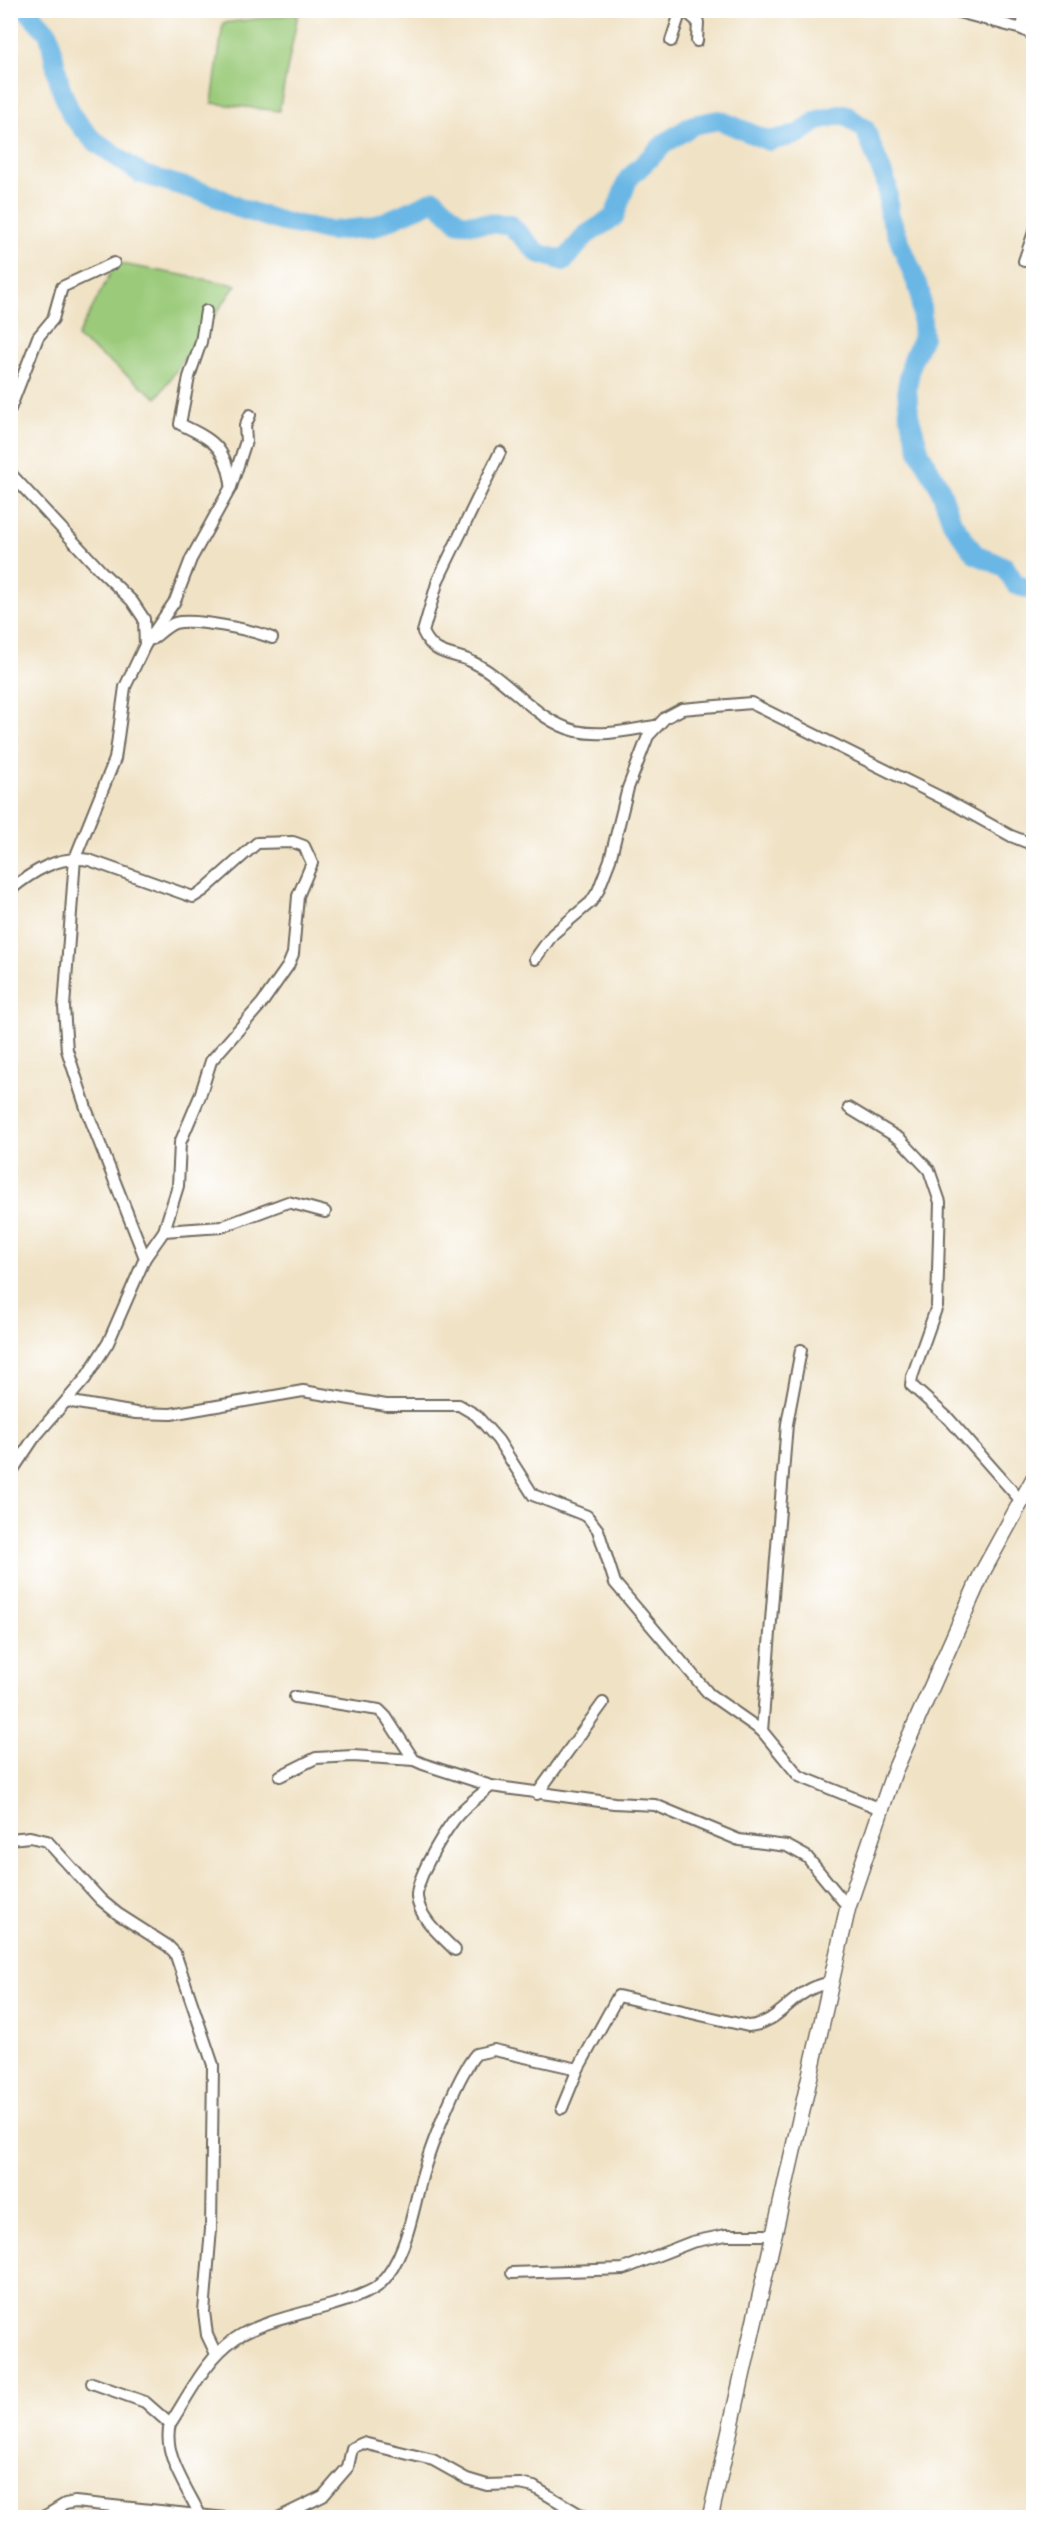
<svg xmlns="http://www.w3.org/2000/svg" width="1044" height="2528" font-family="Vollkorn,serif">
  <style>
    .green { fill: #9bcb7a; stroke: #637b52; stroke-width: 1.5 }
    .lines { fill: none; stroke-linecap: round; stroke-linejoin: round }
    .river { stroke: #6bb7e5; stroke-width: 20 }
    .minor-casing { stroke: #706b61; stroke-width: 14 }
    .highway-casing { stroke: #706b61; stroke-width: 18 }
    .minor { stroke: #fff; stroke-width: 10 }
    .highway { stroke: #fff; stroke-width: 15 }
  </style>
  <rect width="100%" height="100%" fill="#fff"/>
  <filter id="ink" filterUnits="userSpaceOnUse"><feTurbulence type="fractalNoise" baseFrequency=".0167" numOctaves="2"/><feDisplacementMap in="SourceGraphic" scale="12" xChannelSelector="R" yChannelSelector="G"/><feConvolveMatrix kernelMatrix="1 2 1 2 8 2 1 2 1" color-interpolation-filters="sRGB"/></filter>
  <filter id="wash" filterUnits="userSpaceOnUse"><feTurbulence type="fractalNoise" baseFrequency=".008" numOctaves="4" result="noise"/><feDisplacementMap in="SourceGraphic" scale="24" xChannelSelector="R" yChannelSelector="G"/><feGaussianBlur stdDeviation="1.35" result="paint"/><feColorMatrix in="noise" values="0 0 0 0 0 0 0 0 0 0 0 0 0 0 0 0 0 1.4 0 .05"/><feComposite in="paint" operator="in"/></filter>
  <g filter="url(#wash)">
    <rect width="100%" height="100%" fill="#f0e2c5"/>
    <!-- green -->
    <g class="green">
      <path d="M 298,14 L 279,111 L 212,103 L 223,23 Z"/>
      <path d="M 116,263 L 236,285 L 157,398 L 77,337 Z"/>
    </g>
    <g class="lines">
      <!-- river -->
      <path class="river" d="M 27,10 L 49,34 L 60,86 L 72,116 L 92,139 L 141,174 L 213,195 L 239,208 L 283,222 L 331,231 L 373,227 L 435,200 L 459,223 L 509,224 L 538,253 L 564,261 L 586,235 L 614,217 L 628,179 L 665,143 L 693,125 L 719,120 L 769,141 L 799,134 L 818,120 L 844,114 L 865,129 L 887,185 L 889,214 L 920,292 L 923,337 L 912,361 L 907,388 L 909,415 L 920,453 L 940,488 L 952,522 L 975,554 L 1005,567 L 1016,585 L 1034,590"/>
    </g>
  </g>
  <g filter="url(#ink)">
    <g class="lines">
      <!-- minor casing -->
      <g class="minor-casing">
        <g id="minor">
          <path d="M 684,10 L 698,22 L 697,41"/>
          <path d="M 951,10 L 1022,29 L 1034,35"/>
          <path d="M 1022,29 L 1025,10"/>
          <path d="M 671,41 L 681,10"/>
          <path d="M 1024,261 L 1034,232"/>
          <path d="M 206,311 L 201,342 L 189,377 L 180,424 C 213,440 225,446 231,483"/>
          <path d="M 10,409 L 38,337 L 53,319 L 62,287 L 114,263"/>
          <path d="M 500,452 L 438,580 L 423,632 C 434,655 447,652 468,660 C 508,677 533,720 576,731 C 602,737 629,730 655,726"/>
          <path d="M 10,473 L 100,570 L 132,601 L 144,619 L 145,645"/>
          <path d="M 152,639 C 158,635 168,625 175,623 C 194,618 253,630 272,638"/>
          <path d="M 10,890 C 33,871 59,855 89,860 L 193,897 L 204,890 L 257,843 L 293,842 L 304,846 L 312,863 L 298,896 L 293,954 L 288,966 L 262,1003 L 211,1061 L 200,1096 L 180,1143 L 178,1186 L 164,1231 L 145,1258 L 108,1343 L 85,1379 L 34,1438 L 10,1474"/>
          <path d="M 535,959 L 553,934 L 591,902 L 598,891 L 610,860 L 628,788 L 648,736 L 665,718 L 682,709 L 751,703 L 948,801 L 1011,836 L 1034,845"/>
          <path d="M 849,1108 L 900,1139 L 929,1170 L 940,1202 L 937,1306 L 912,1377 L 911,1385 L 949,1419 L 1022,1502"/>
          <path d="M 164,1231 L 221,1227 L 288,1202 L 325,1212"/>
          <path d="M 145,1258 L 87,1111 L 67,1050 L 64,1007 L 75,858 L 115,759 L 125,687 L 145,645 L 175,601 L 191,559 L 231,487 L 246,441 L 245,426 L 250,415"/>
          <path d="M 66,1401 L 136,1413 L 171,1414 L 303,1391 L 386,1405 L 459,1405 L 476,1415 L 498,1440 L 533,1495 L 587,1516 L 598,1530 L 615,1583 L 709,1694 L 762,1731 L 799,1776 L 881,1809"/>
          <path d="M 295,1697 L 379,1710 L 386,1717 L 414,1760 L 423,1764 L 491,1786 L 614,1803 L 655,1805 L 739,1840 L 787,1846 L 807,1857 L 848,1907"/>
          <path d="M 762,1731 L 787,1424 L 801,1350"/>
          <path d="M 280,1776 L 316,1758 L 353,1756 L 414,1760"/>
          <path d="M 537,1794 L 603,1703"/>
          <path d="M 10,1839 L 30,1837 L 47,1841 L 101,1900 L 118,1914 L 168,1946 L 175,1953 L 213,2065 L 211,2229 L 204,2312 L 207,2335 L 216,2354"/>
          <path d="M 455,1950 C 441,1936 419,1918 417,1897 C 416,1878 442,1836 453,1821 C 463,1807 478,1797 491,1786"/>
          <path d="M 562,2108 L 578,2069 L 618,1996 L 748,2026 C 783,2023 790,1990 829,1983"/>
          <path d="M 512,2273 L 623,2269 L 692,2242 L 726,2235 L 772,2235"/>
          <path d="M 92,2383 L 145,2402 L 170,2424"/>
          <path d="M 200,2515 C 187,2488 162,2454 170,2424 C 189,2395 206,2358 236,2338 C 266,2318 321,2311 356,2297 C 364,2293 374,2291 380,2284 C 404,2260 411,2220 419,2188 C 426,2158 456,2077 476,2054 L 494,2050 L 578,2069"/>
          <path d="M 42,2518 L 65,2504 L 75,2502 L 226,2518"/>
          <path d="M 278,2518 L 323,2496 L 348,2467 L 352,2448 L 363,2443 L 433,2460 L 467,2479 L 487,2485 L 520,2484 L 534,2487 L 586,2518"/>
        </g>
      </g>
      <!-- highway casing -->
      <g class="highway-casing">
        <path id="highway" d="M 710,2518 L 848,1907 L 894,1772 L 982,1573 L 1034,1478"/>
      </g>
      <!-- minor -->
      <use href="#minor" class="minor"/>
      <!-- highway -->
      <use href="#highway" class="highway"/>
    </g>
  </g>
  <!-- margin -->
  <rect width="1044" height="2528" fill="none" stroke="#fff" stroke-width="36"/>
</svg>
